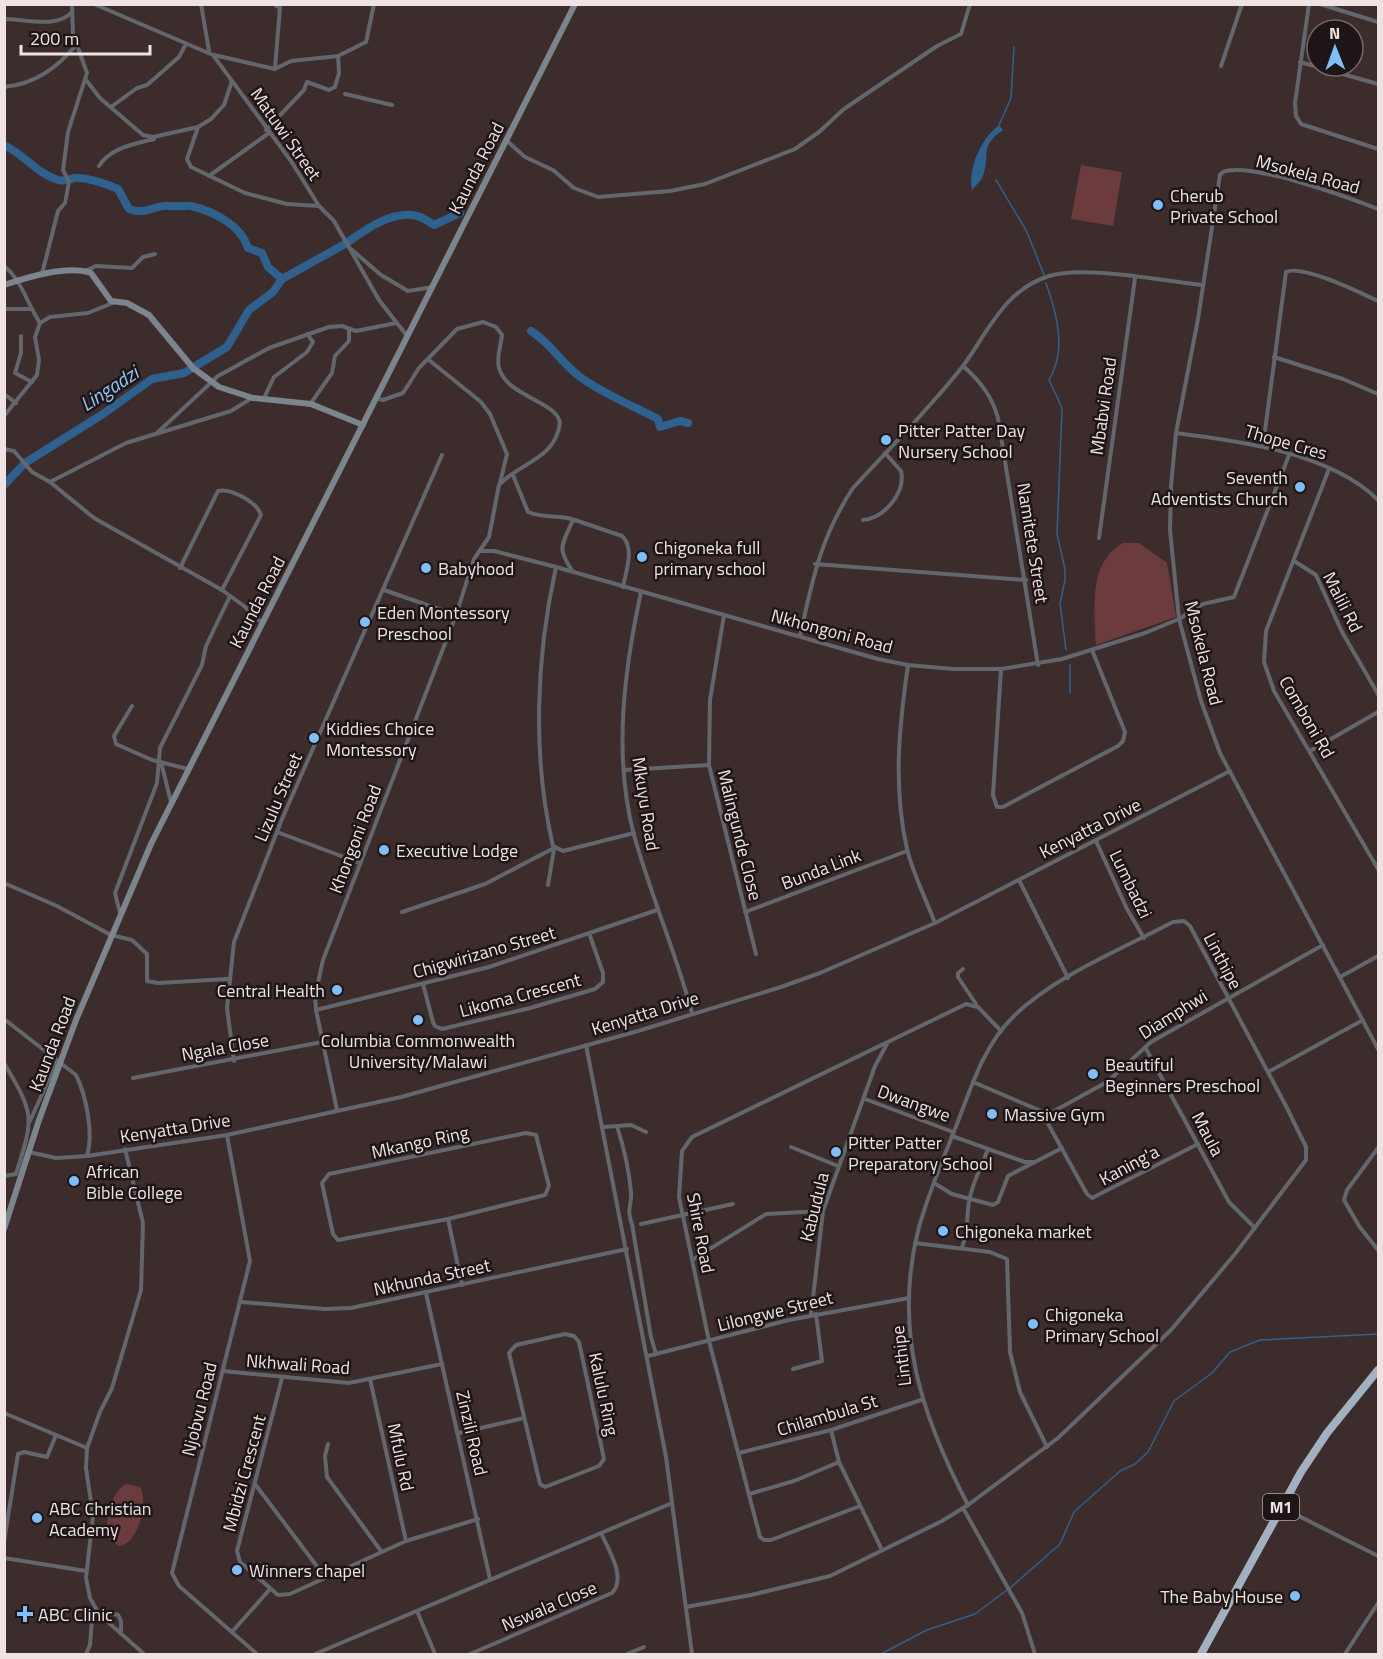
<svg xmlns="http://www.w3.org/2000/svg" width="1383" height="1659" font-family="'Titillium Web',sans-serif">
  <style>
    .green { fill: #6c3b3d }
    .water { fill: #2e618e }
    .lines { fill: none; stroke-linecap: round; stroke-linejoin: round }
    .stream { stroke: #2e618e; stroke-width: 1.5 }
    .river { stroke: #2e618e; stroke-width: 8 }
    .street { stroke: #61676d; stroke-width: 4 }
    .secondary { stroke: #7b858e; stroke-width: 6 }
    .highway { stroke: #a2b1bf; stroke-width: 8 }
    .poi-dot { fill: #7ebef9; stroke: #1e1616; stroke-width: 2 }
    .labels { text-anchor: middle; dominant-baseline: central; stroke-width: 5; stroke-linejoin: round; paint-order: stroke }
    .shield { fill: #1e1616; stroke: #b0a5a5; stroke-width: 1.5 }
    .shield-label { font-size: 16px; font-weight: bold; fill: #eee2e2 }
    .street-label { font-size: 18px; fill: #eee2e2; stroke: #1e1616 }
    .poi-label { font-size: 18px; fill: #eee2e2; stroke: #1e1616; text-anchor: start }
    .water-label { font-size: 20px; font-style: italic; fill: #8ec7fd; stroke: #1e1616 }
  </style>
  <rect width="100%" height="100%" fill="#3d2c2c"/>
  <!-- green -->
  <g class="green">
    <path d="M 1081,165 L 1122,172 L 1113,226 L 1071,219 Z"/>
    <path d="M 1123,543 L 1139,543 L 1167,563 L 1176,617 L 1096,645 C 1095,611 1087,563 1123,543 Z"/>
    <path d="M 126,1484 L 140,1487 C 149,1501 138,1545 119,1546 L 109,1539 C 103,1525 112,1490 126,1484 Z"/>
  </g>
  <!-- water -->
  <path class="water" d="M 999,125 L 1003,130 C 977,148 992,156 982,178 C 980,182 975,186 972,190 C 968,167 981,139 999,125 Z"/>
  <g class="lines">
    <!-- stream -->
    <g class="stream">
      <path d="M 999,125 L 1011,98 L 1014,47"/>
      <path d="M 996,180 L 1027,232 L 1044,275"/>
      <path d="M 1046,283 C 1057,314 1067,351 1049,380 L 1062,408 L 1057,534 L 1065,569 L 1065,580 L 1060,604 L 1066,650"/>
      <path d="M 1070,693 L 1070,665"/>
      <path d="M 1010,1588 L 1060,1544 L 1074,1512 L 1120,1471 L 1135,1464 L 1148,1452 L 1174,1401 L 1212,1373 L 1230,1352 L 1260,1340 L 1378,1334"/>
      <path d="M 881,1654 L 927,1630 L 975,1614 L 1007,1590"/>
    </g>
    <!-- river -->
    <g class="river">
      <path d="M 4,145 C 25,155 36,173 58,180 C 64,182 71,178 77,178 C 89,178 107,184 118,189 L 129,209 C 148,216 157,203 169,206 C 177,207 186,205 191,206 C 213,211 241,225 248,248 L 262,253 L 268,267 L 282,279"/>
      <path d="M 348,242 C 366,229 393,210 417,216 C 422,217 429,222 434,225 L 460,213"/>
      <path d="M 531,331 C 552,344 563,366 583,379 C 606,395 633,406 658,419 L 660,427 L 680,421 L 688,423"/>
      <path d="M 4,485 L 25,463 L 103,414 L 152,379 L 184,373 L 227,347 L 249,310 L 273,292 L 282,279 L 345,244"/>
    </g>
    <!-- street -->
    <g class="street">
      <path d="M 94,4 L 213,55 L 291,161 L 319,206 L 334,221 L 379,300 L 407,336"/>
      <path d="M 201,4 L 209,51"/>
      <path d="M 1309,4 L 1295,103 L 1296,116 L 1301,124 L 1378,149"/>
      <path d="M 1320,4 L 1378,22"/>
      <path d="M 4,19 C 25,19 57,29 72,12"/>
      <path d="M 214,55 L 275,69 L 291,61 L 338,56 L 366,42 L 374,4"/>
      <path d="M 1300,62 L 1378,84"/>
      <path d="M 1221,66 L 1242,4"/>
      <path d="M 275,68 L 280,7 L 276,6"/>
      <path d="M 86,80 L 100,98 L 143,135 L 153,137 L 198,127 L 211,119 L 224,105 L 232,81"/>
      <path d="M 4,87 C 35,84 57,68 76,45"/>
      <path d="M 345,94 L 392,105"/>
      <path d="M 111,107 L 137,88 L 147,85 L 179,57 L 186,44"/>
      <path d="M 198,127 L 187,159 L 191,167 L 245,193 L 287,204 L 319,206"/>
      <path d="M 266,130 L 304,90 L 307,82 L 329,90 L 335,87 L 339,73 L 338,56"/>
      <path d="M 507,141 L 525,157 L 553,170 L 574,188 L 598,197 L 670,191 L 705,184 L 795,149 L 819,132 L 844,109 L 937,46 L 961,34 L 970,4"/>
      <path d="M 99,166 C 110,148 134,144 154,139"/>
      <path d="M 209,176 L 269,133"/>
      <path d="M 1378,209 C 1350,198 1249,161 1223,172 L 1220,175 L 1198,319 L 1176,433 L 1171,486 L 1170,530 L 1179,619 L 1201,701 L 1220,753 L 1378,1049"/>
      <path d="M 351,249 L 381,275 L 408,291 L 433,287"/>
      <path d="M 4,266 C 22,280 27,304 40,323"/>
      <path d="M 85,271 L 96,266 L 132,268 L 143,257 L 155,254"/>
      <path d="M 42,274 L 58,211 L 65,203 L 69,182 L 63,170 L 68,132 L 87,73 L 73,34 L 72,4"/>
      <path d="M 4,309 L 30,309"/>
      <path d="M 21,336 L 21,353 L 15,373 L 32,382"/>
      <path d="M 1274,357 L 1343,379 L 1378,394"/>
      <path d="M 429,360 L 481,402 L 490,414 L 507,454 L 500,483"/>
      <path d="M 963,366 C 980,381 992,396 998,418 L 1038,665"/>
      <path d="M 4,394 L 16,403"/>
      <path d="M 264,398 L 274,377 L 307,352 L 313,342 L 307,334"/>
      <path d="M 311,403 L 332,373 L 335,356 L 349,341 L 349,330"/>
      <path d="M 4,416 L 37,375 L 39,360 L 35,337 L 40,323 L 50,317 L 88,313 L 115,302"/>
      <path d="M 157,433 L 218,376 L 269,348 L 329,327 L 342,326 L 356,331 L 396,323"/>
      <path d="M 1176,433 C 1240,441 1331,453 1378,500"/>
      <path d="M 1263,446 L 1286,272 C 1302,264 1361,293 1378,301"/>
      <path d="M 4,449 L 14,451 L 32,472 L 50,482 L 94,518 L 222,590 L 244,606 L 262,623"/>
      <path d="M 1329,469 L 1266,631 L 1264,662 L 1274,691 L 1378,869"/>
      <path d="M 513,475 L 528,512 C 544,519 559,514 575,520"/>
      <path d="M 50,482 L 126,443 L 231,411 L 252,398"/>
      <path d="M 863,520 C 884,518 906,493 901,471 L 885,453"/>
      <path d="M 1099,538 L 1135,278"/>
      <path d="M 481,551 L 494,551 L 556,567 L 878,659 L 908,665 L 953,669 L 1001,669 L 1062,659 L 1145,633 L 1179,619 L 1203,604 L 1234,597 L 1289,455"/>
      <path d="M 1294,561 L 1316,575 L 1342,632 L 1378,694"/>
      <path d="M 815,564 L 1026,580"/>
      <path d="M 556,567 C 536,657 532,756 553,846 L 563,851 L 634,833"/>
      <path d="M 180,568 L 218,491 C 231,488 257,502 261,515 L 222,590"/>
      <path d="M 573,572 C 557,548 561,547 572,522 L 575,520 L 622,536 C 635,548 626,571 623,587"/>
      <path d="M 384,590 L 456,615"/>
      <path d="M 641,592 C 624,671 613,756 634,835 C 651,896 676,953 692,1013"/>
      <path d="M 724,615 L 710,700 L 709,765 L 756,954"/>
      <path d="M 800,636 C 812,581 821,536 853,488 C 890,448 929,409 963,366 C 988,332 1004,290 1049,276 C 1085,265 1162,281 1202,285"/>
      <path d="M 908,665 C 899,727 893,787 907,849 C 913,874 926,899 935,923"/>
      <path d="M 1001,669 L 993,795 L 997,807 L 1003,807 L 1118,746 L 1123,741 L 1125,732 L 1092,650"/>
      <path d="M 132,706 L 114,736 L 116,744 L 152,760 L 188,769"/>
      <path d="M 1310,751 L 1378,712"/>
      <path d="M 161,762 L 171,802"/>
      <path d="M 624,770 L 709,765"/>
      <path d="M 277,832 L 360,863"/>
      <path d="M 1096,841 L 1127,909 L 1144,938"/>
      <path d="M 1019,880 L 1068,978"/>
      <path d="M 4,883 L 57,906 L 111,935 L 132,940 L 147,954 L 147,981 L 158,983 L 228,979"/>
      <path d="M 548,885 L 554,849"/>
      <path d="M 402,912 L 485,884 L 554,848"/>
      <path d="M 745,912 L 907,851"/>
      <path d="M 120,913 L 115,893 L 157,783 L 160,748 L 202,665 L 206,646 L 230,596"/>
      <path d="M 963,969 L 958,973 L 958,977 L 976,1004"/>
      <path d="M 1340,977 L 1378,956"/>
      <path d="M 423,984 L 433,1022 L 435,1026 L 442,1029 L 530,1008 L 595,989 L 603,982 L 603,973 L 589,933"/>
      <path d="M 316,1010 L 489,967 L 657,910"/>
      <path d="M 4,1019 L 76,1075 C 86,1095 94,1134 87,1156"/>
      <path d="M 586,1045 L 666,1457 L 692,1654"/>
      <path d="M 1145,1047 L 1229,1202 L 1255,1228"/>
      <path d="M 234,1061 L 227,1008 L 234,942 L 282,819 L 442,455"/>
      <path d="M 4,1063 C 35,1115 34,1117 16,1174 L 4,1176"/>
      <path d="M 1268,1072 L 1363,1020"/>
      <path d="M 133,1078 L 322,1042"/>
      <path d="M 973,1082 L 1041,1111 L 1087,1194 L 1092,1198 L 1198,1144"/>
      <path d="M 865,1099 L 953,1132"/>
      <path d="M 337,1110 L 316,1010 L 315,996 L 323,960 L 456,615 L 474,559 L 489,537 L 499,485 C 520,462 555,460 560,423 C 557,401 507,397 499,368 C 496,357 501,346 502,335 L 496,327 L 483,322 L 457,329 L 419,368 L 403,393 L 383,400 L 377,398"/>
      <path d="M 1045,1116 L 1107,1082 L 1151,1042 L 1323,945"/>
      <path d="M 30,1121 L 57,1061"/>
      <path d="M 617,1126 C 624,1148 629,1169 631,1192 C 632,1206 626,1209 632,1224 L 651,1337 L 656,1354"/>
      <path d="M 603,1127 L 631,1125 L 646,1132"/>
      <path d="M 227,1135 L 250,1261 L 172,1573 L 179,1586 L 257,1654"/>
      <path d="M 952,1136 L 1025,1162 L 1035,1162 L 1062,1148"/>
      <path d="M 791,1147 L 838,1166"/>
      <path d="M 1378,1148 L 1347,1190 L 1344,1200 L 1359,1226 L 1378,1250"/>
      <path d="M 125,1149 L 143,1223 L 141,1290 L 112,1388 L 100,1412 L 87,1448 L 86,1468 L 93,1516 L 86,1578 L 90,1598 L 99,1614 L 144,1654"/>
      <path d="M 29,1152 L 56,1158 L 87,1156 L 227,1135 L 401,1097 L 638,1031 L 781,987 L 820,973 L 935,923 L 1230,771"/>
      <path d="M 934,1183 L 952,1194 L 993,1205 L 998,1202 L 1008,1176 L 1035,1162"/>
      <path d="M 448,1219 L 338,1240 L 333,1234 L 322,1183 L 329,1174 L 526,1133 L 536,1135 L 549,1186 L 545,1195 L 448,1219 L 462,1285"/>
      <path d="M 641,1224 L 733,1204"/>
      <path d="M 915,1243 L 990,1252 L 1007,1259 L 1010,1352 L 1020,1392 L 1047,1447"/>
      <path d="M 962,1247 C 970,1229 965,1212 971,1193 C 975,1178 983,1163 988,1149"/>
      <path d="M 692,1260 L 766,1214 L 823,1211"/>
      <path d="M 426,1293 L 490,1579"/>
      <path d="M 241,1302 L 325,1309 L 351,1308 L 627,1249"/>
      <path d="M 811,1315 L 823,1211 L 875,1066 L 887,1044"/>
      <path d="M 565,1334 L 574,1336 L 579,1342 L 604,1459 L 599,1466 L 545,1487 L 540,1484 L 509,1353 L 516,1345 Z"/>
      <path d="M 648,1356 L 789,1320 L 909,1298"/>
      <path d="M 793,1369 L 822,1361 L 816,1314"/>
      <path d="M 223,1371 L 349,1383 L 442,1364"/>
      <path d="M 282,1378 L 237,1551 L 240,1562 L 278,1595 L 290,1594 L 406,1541 L 478,1519"/>
      <path d="M 370,1379 L 406,1541"/>
      <path d="M 4,1413 L 87,1448"/>
      <path d="M 831,1430 L 839,1462 L 882,1550"/>
      <path d="M 459,1433 L 524,1418"/>
      <path d="M 328,1444 L 325,1456 L 327,1477 L 381,1551"/>
      <path d="M 739,1453 L 831,1430 L 921,1400"/>
      <path d="M 255,1484 L 325,1577"/>
      <path d="M 749,1494 L 794,1481 L 839,1462"/>
      <path d="M 860,1506 L 771,1540 L 764,1540 L 760,1537 L 709,1341 L 679,1197 L 682,1151 L 692,1137 L 966,1004 L 978,1007 L 1001,1031"/>
      <path d="M 963,1508 L 1022,1613 L 1035,1654"/>
      <path d="M 1283,1508 L 1378,1556"/>
      <path d="M 4,1542 L 18,1454 L 24,1452 L 47,1457 L 56,1435"/>
      <path d="M 4,1558 L 86,1571"/>
      <path d="M 686,1607 L 751,1595 L 830,1576 L 942,1521 L 968,1505 L 1058,1438 L 1171,1330 L 1235,1254 L 1306,1160 L 1306,1147 L 1286,1106 L 1190,926 L 1184,921 L 1173,922 C 1122,949 1054,976 1013,1017 C 983,1046 970,1091 955,1129 C 942,1162 927,1196 918,1231 C 893,1332 922,1417 968,1505"/>
      <path d="M 417,1611 L 435,1654"/>
      <path d="M 100,1615 L 108,1612 L 118,1615 L 121,1621 L 121,1634"/>
      <path d="M 232,1632 L 270,1589"/>
      <path d="M 86,1654 L 90,1645 L 92,1619 L 99,1614"/>
      <path d="M 315,1654 L 672,1503"/>
      <path d="M 470,1654 L 612,1593 C 627,1578 608,1549 601,1533"/>
      <path d="M 627,1654 L 644,1647"/>
      <path d="M 1345,1654 L 1378,1603"/>
    </g>
    <!-- secondary -->
    <g class="secondary">
      <path d="M 4,285 C 28,277 67,265 91,273 L 111,301 L 127,303 L 149,315 L 193,368 L 219,387 L 253,398 L 311,404 L 363,425"/>
      <path d="M 4,1229 L 39,1120 L 76,1020 L 151,844 L 575,4"/>
    </g>
    <!-- highway -->
    <path class="highway" d="M 1201,1654 L 1301,1472 L 1327,1433 L 1378,1370"/>
  </g>
  <!-- markers -->
  <g class="poi-dot">
    <circle cx="1158" cy="205" r="6"/>
    <circle cx="886" cy="440" r="6"/>
    <circle cx="1300" cy="487" r="6"/>
    <circle cx="642" cy="557" r="6"/>
    <circle cx="426" cy="568" r="6"/>
    <circle cx="365" cy="622" r="6"/>
    <circle cx="314" cy="738" r="6"/>
    <circle cx="384" cy="850" r="6"/>
    <circle cx="337" cy="990" r="6"/>
    <circle cx="418" cy="1020" r="6"/>
    <circle cx="1093" cy="1074" r="6"/>
    <circle cx="992" cy="1114" r="6"/>
    <circle cx="836" cy="1152" r="6"/>
    <circle cx="74" cy="1181" r="6"/>
    <circle cx="943" cy="1231" r="6"/>
    <circle cx="1033" cy="1324" r="6"/>
    <circle cx="37" cy="1518" r="6"/>
    <circle cx="237" cy="1570" r="6"/>
    <circle cx="1295" cy="1596" r="6"/>
    <path d="M22 1605h6v6h6v6h-6v6h-6v-6h-6v-6h6z"/>
  </g>
  <g class="labels">
    <!-- shield labels -->
    <rect class="shield" x="1263" y="1494" width="36" height="26" rx="4.5"/>
    <g class="shield-label">
      <text x="1281" y="1507">M1</text>
    </g>
    <!-- street labels -->
    <g class="street-label">
      <text transform="translate(286 134) rotate(55)">Matuwi Street</text>
      <text transform="translate(476 168) rotate(-63)">Kaunda Road</text>
      <text transform="translate(1308 174) rotate(15)">Msokela Road</text>
      <text transform="translate(1103 406) rotate(-82)">Mbabvi Road</text>
      <text transform="translate(1286 442) rotate(16)">Thope Cres</text>
      <text transform="translate(1033 543) rotate(81)">Namitete Street</text>
      <text transform="translate(257 602) rotate(-63)">Kaunda Road</text>
      <text transform="translate(1343 602) rotate(63)">Malili Rd</text>
      <text transform="translate(832 631) rotate(15)">Nkhongoni Road</text>
      <text transform="translate(1204 653) rotate(76)">Msokela Road</text>
      <text transform="translate(1307 717) rotate(60)">Comboni Rd</text>
      <text transform="translate(278 797) rotate(-67)">Lizulu Street</text>
      <text transform="translate(646 804) rotate(81)">Mkuyu Road</text>
      <text transform="translate(1090 828) rotate(-27)">Kenyatta Drive</text>
      <text transform="translate(740 835) rotate(76)">Malingunde Close</text>
      <text transform="translate(355 839) rotate(-69)">Khongoni Road</text>
      <text transform="translate(821 869) rotate(-21)">Bunda Link</text>
      <text transform="translate(1131 884) rotate(64)">Lumbadzi</text>
      <text transform="translate(484 952) rotate(-16)">Chigwirizano Street</text>
      <text transform="translate(1223 961) rotate(62)">Linthipe</text>
      <text transform="translate(520 995) rotate(-15)">Likoma Crescent</text>
      <text transform="translate(645 1013) rotate(-17)">Kenyatta Drive</text>
      <text transform="translate(1173 1014) rotate(-32)">Diamphwi</text>
      <text transform="translate(52 1044) rotate(-69)">Kaunda Road</text>
      <text transform="translate(225 1047) rotate(-10)">Ngala Close</text>
      <text transform="translate(914 1103) rotate(20)">Dwangwe</text>
      <text transform="translate(175 1128) rotate(-9)">Kenyatta Drive</text>
      <text transform="translate(1208 1134) rotate(62)">Maula</text>
      <text transform="translate(420 1142) rotate(-12)">Mkango Ring</text>
      <text transform="translate(1129 1165) rotate(-28)">Kaning'a</text>
      <text transform="translate(814 1207) rotate(-76)">Kabudula</text>
      <text transform="translate(701 1233) rotate(79)">Shire Road</text>
      <text transform="translate(432 1277) rotate(-12)">Nkhunda Street</text>
      <text transform="translate(775 1311) rotate(-14)">Lilongwe Street</text>
      <text transform="translate(901 1356) rotate(-97)">Linthipe</text>
      <text transform="translate(298 1364) rotate(4)">Nkhwali Road</text>
      <text transform="translate(604 1394) rotate(78)">Kalulu Ring</text>
      <text transform="translate(199 1409) rotate(-76)">Njobvu Road</text>
      <text transform="translate(827 1415) rotate(-17)">Chilambula St</text>
      <text transform="translate(472 1433) rotate(77)">Zinzili Road</text>
      <text transform="translate(401 1457) rotate(78)">Mfulu Rd</text>
      <text transform="translate(244 1473) rotate(-75)">Mbidzi Crescent</text>
      <text transform="translate(549 1606) rotate(-23)">Nswala Close</text>
    </g>
    <!-- poi labels -->
    <g class="poi-label">
      <text x="1170" y="195">Cherub<tspan x="1170" dy="21">Private School</tspan></text>
      <text x="898" y="430">Pitter Patter Day<tspan x="898" dy="21">Nursery School</tspan></text>
      <text x="1288" y="477" text-anchor="end">Seventh<tspan x="1288" dy="21">Adventists Church</tspan></text>
      <text x="654" y="547">Chigoneka full<tspan x="654" dy="21">primary school</tspan></text>
      <text x="438" y="568">Babyhood</text>
      <text x="377" y="612">Eden Montessory<tspan x="377" dy="21">Preschool</tspan></text>
      <text x="326" y="728">Kiddies Choice<tspan x="326" dy="21">Montessory</tspan></text>
      <text x="396" y="850">Executive Lodge</text>
      <text x="325" y="990" text-anchor="end">Central Health</text>
      <text x="418" y="1040" text-anchor="middle">Columbia Commonwealth<tspan x="418" dy="21">University/Malawi</tspan></text>
      <text x="1105" y="1064">Beautiful<tspan x="1105" dy="21">Beginners Preschool</tspan></text>
      <text x="1004" y="1114">Massive Gym</text>
      <text x="848" y="1142">Pitter Patter<tspan x="848" dy="21">Preparatory School</tspan></text>
      <text x="86" y="1171">African<tspan x="86" dy="21">Bible College</tspan></text>
      <text x="955" y="1231">Chigoneka market</text>
      <text x="1045" y="1314">Chigoneka<tspan x="1045" dy="21">Primary School</tspan></text>
      <text x="49" y="1508">ABC Christian<tspan x="49" dy="21">Academy</tspan></text>
      <text x="249" y="1570">Winners chapel</text>
      <text x="1283" y="1596" text-anchor="end">The Baby House</text>
      <text x="38" y="1614">ABC Clinic</text>
    </g>
    <!-- water labels -->
    <g class="water-label">
      <text transform="translate(109 388) rotate(-33)">Lingadzi</text>
    </g>
  </g>
  <!-- border -->
  <rect width="1383" height="1659" fill="none" stroke="#eee2e2" stroke-width="12"/>
  <!-- north arrow -->
  <g transform="translate(1335 48) rotate(359)"><circle r="28" fill="#1e1616" stroke="#716868" stroke-width="1.5"/>
  <path d="M0-4.5L10 22L0 15L-10 22Z" fill="#7ebef9"/>
  <text y="-9" font-size="16" font-weight="bold" text-anchor="middle" fill="#eee2e2">N</text>
  </g>
  <!-- scale -->
  <path d="M21 45v9h129v-9" fill="none" stroke="#eee2e2" stroke-width="3"/>
  <text x="30" y="45" font-size="18" fill="#eee2e2" stroke="#1e1616" stroke-width="4.5" paint-order="stroke">200 m</text>
</svg>
